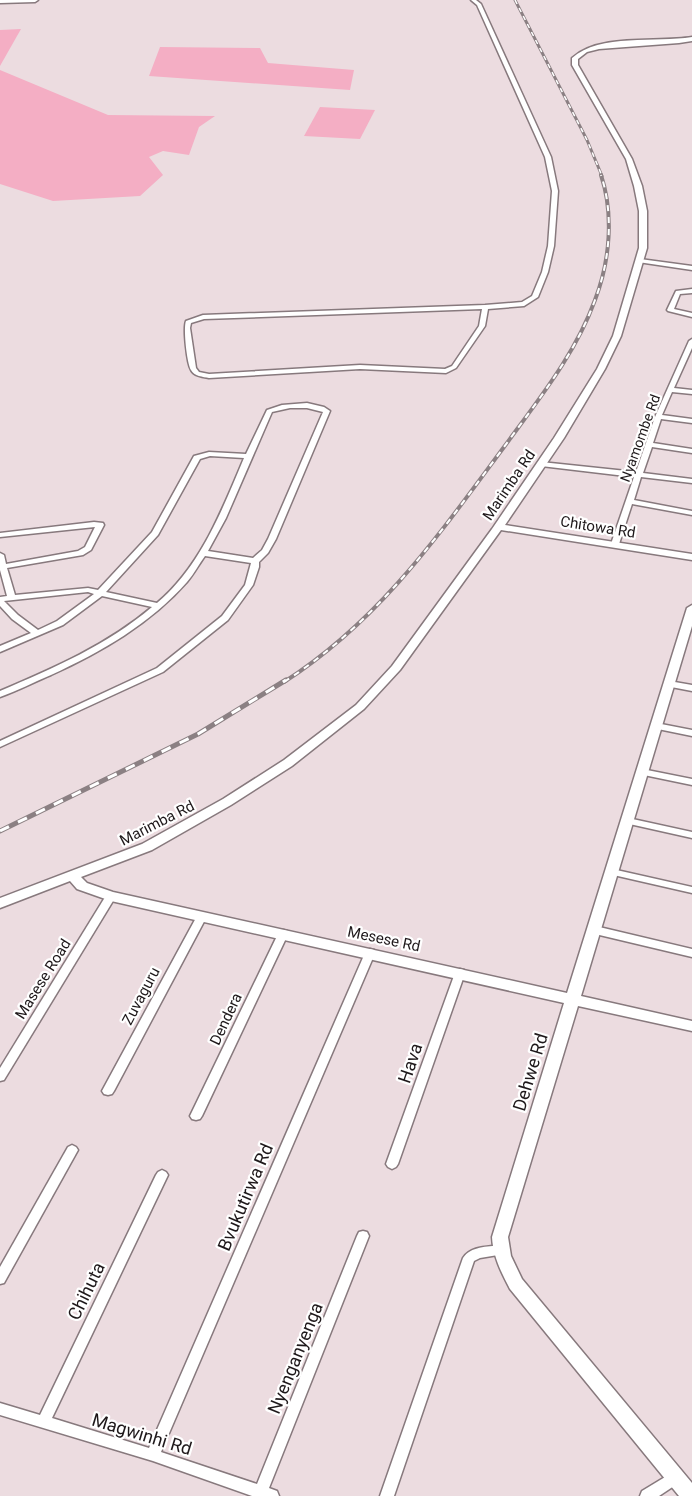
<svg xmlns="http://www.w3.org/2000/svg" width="692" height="1496" font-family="Roboto,sans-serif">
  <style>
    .green { fill: #f4aec4 }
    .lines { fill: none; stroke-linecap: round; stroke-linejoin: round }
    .minor-casing { stroke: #87797d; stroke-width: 3 }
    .tertiary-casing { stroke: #87797d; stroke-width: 3 }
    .primary-casing { stroke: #87797d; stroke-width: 3 }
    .minor { fill: #fff; fill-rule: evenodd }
    .tertiary { fill: #fff; fill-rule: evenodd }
    .primary { fill: #fff; fill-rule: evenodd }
    .rail-far2-casing { stroke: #8b8083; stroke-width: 3 }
    .rail-far1-casing { stroke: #8b8083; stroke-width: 4 }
    .rail-casing { stroke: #8b8083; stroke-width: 5 }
    .rail-far2 { stroke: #fff; stroke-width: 1.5; stroke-dasharray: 4.5; stroke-linecap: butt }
    .rail-far1 { stroke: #fff; stroke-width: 2; stroke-dasharray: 6; stroke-linecap: butt }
    .rail { stroke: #fff; stroke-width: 3; stroke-dasharray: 10; stroke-linecap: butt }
    .labels { text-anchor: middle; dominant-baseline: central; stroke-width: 4.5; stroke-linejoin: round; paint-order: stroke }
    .far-street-label { font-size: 14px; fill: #1e181a; stroke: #fff }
    .street-label { font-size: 15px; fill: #1e181a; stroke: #fff }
    .near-street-label { font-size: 18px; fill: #1e181a; stroke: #fff }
  </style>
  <rect width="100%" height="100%" fill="#ecdce0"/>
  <!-- green -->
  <g class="green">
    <path d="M 21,29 L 0,66 L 0,30 Z"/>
    <path d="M 160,47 L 260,48 L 268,63 L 354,70 L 350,90 L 149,76 Z"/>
    <path d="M 0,70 L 108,115 L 215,116 L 199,127 L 189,155 L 163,151 L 149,157 L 163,175 L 140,196 L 53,201 L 0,184 Z"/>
    <path d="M 320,107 L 375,110 L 360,139 L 304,136 Z"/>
  </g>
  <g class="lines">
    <!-- minor casing -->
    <g class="minor-casing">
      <g id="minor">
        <path d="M 471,0 L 476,0 L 481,4 L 551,157 L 558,191 L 554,246 L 548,272 L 538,297 L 524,306 L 488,309 L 485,326 L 456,368 L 446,373 L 360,369 L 209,378 C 203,377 194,376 191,370 C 187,364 183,328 186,321 L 203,315 L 485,305 L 522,302 L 532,296 L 542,272 L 548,246 L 552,191 L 545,157 L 477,5 ZM 482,309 L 479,326 L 452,366 L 445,369 L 360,365 L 209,374 L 199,372 L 196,368 L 190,328 L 191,323 L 204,319 Z"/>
        <path d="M 640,259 L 692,266 L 692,270 L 638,262 L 637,261 Z"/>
        <path d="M 692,289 L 692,293 L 680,294 L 674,309 L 692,313 L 692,317 L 668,311 L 667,310 L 676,291 Z"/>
        <path d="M 692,339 L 692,348 L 674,388 L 692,390 L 692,394 L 672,392 L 662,415 L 692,419 L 692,423 L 661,419 L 653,443 L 692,449 L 692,453 L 652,447 L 643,473 L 692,479 L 692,483 L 641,477 L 634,500 L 692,511 L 692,515 L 632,504 L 619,544 L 618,546 L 612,546 L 611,544 L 634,477 L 541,466 L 537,464 L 541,462 L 636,472 L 655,417 L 689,341 Z"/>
        <path d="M 307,403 L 324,407 L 330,411 L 276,539 L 268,553 L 259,562 L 259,567 L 253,585 L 228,620 L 163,672 L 0,747 L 0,741 L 157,668 L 222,616 L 245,585 L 251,563 L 205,556 C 199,564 194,574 187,582 C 150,624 101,652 51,675 C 34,682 17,691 0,697 L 0,691 C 54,668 107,645 152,607 L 102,596 L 63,625 L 0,652 L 0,646 L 31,633 L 12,619 L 0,606 L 0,597 L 7,596 L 0,570 L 0,553 L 4,555 L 6,564 L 78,551 L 85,547 L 95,527 L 0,537 L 0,533 L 94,522 L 103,523 L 104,525 L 91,550 L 83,555 L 7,568 L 15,595 L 88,588 L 98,590 L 152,532 L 194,456 L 209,452 L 246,454 L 267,410 L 282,405 ZM 290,408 L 307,408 L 323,412 L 268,539 L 262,550 L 253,558 L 208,551 L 226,518 L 272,412 ZM 210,456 L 244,458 C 222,510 201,566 157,603 L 106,592 L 158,535 L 200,459 ZM 88,592 L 94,594 L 57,621 L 38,630 L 18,615 L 4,601 Z"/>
        <path d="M 669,681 L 692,685 L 692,691 L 666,686 L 665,684 Z"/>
        <path d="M 656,723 L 692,730 L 692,736 L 653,728 L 652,726 L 653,724 Z"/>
        <path d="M 642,769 L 692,779 L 692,785 L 639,774 L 637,772 Z"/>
        <path d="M 628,818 L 692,832 L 692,838 L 625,823 L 623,821 L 625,819 Z"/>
        <path d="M 612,869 L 692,887 L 692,893 L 609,874 L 607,872 L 609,870 Z"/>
        <path d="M 111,893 L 115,894 L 116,896 L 4,1080 L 0,1081 L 0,1068 L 107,894 Z"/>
        <path d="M 202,913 L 206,914 L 207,916 L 114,1091 L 112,1094 L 108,1095 L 104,1094 L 102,1091 L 197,916 L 198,914 Z"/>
        <path d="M 595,926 L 692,949 L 692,957 L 591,933 L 590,930 L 591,927 Z"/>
        <path d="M 283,930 L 287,931 L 288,934 L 202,1116 L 200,1119 L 196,1120 L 192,1119 L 190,1116 L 278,934 L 279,931 Z"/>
        <path d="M 370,949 L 374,950 L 375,953 L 161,1452 L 257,1484 L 357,1236 L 359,1232 L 363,1231 L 367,1232 L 369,1236 L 269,1488 L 277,1491 L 279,1496 L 252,1496 L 153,1461 L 0,1415 L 0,1403 L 40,1415 L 156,1175 L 158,1172 L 162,1170 L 166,1172 L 168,1175 L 52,1418 L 149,1448 L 365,953 L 366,950 Z"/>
        <path d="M 460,969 L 464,970 L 465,973 L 398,1164 L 396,1167 L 392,1169 L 388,1167 L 386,1164 L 455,973 L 456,970 Z"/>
        <path d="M 72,1145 L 76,1147 L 78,1150 L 4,1283 L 0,1284 L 0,1267 L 68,1147 Z"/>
        <path d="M 500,1245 L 504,1246 L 506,1250 L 504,1254 L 480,1258 L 474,1261 L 394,1496 L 380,1496 L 463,1258 C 471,1246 487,1247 500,1245 Z"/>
        <path d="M 675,1471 L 680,1472 L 682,1477 L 680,1482 L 659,1496 L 640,1496 L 642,1491 Z"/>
      </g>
    </g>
    <!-- tertiary casing -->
    <g class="tertiary-casing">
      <path id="tertiary" d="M 692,37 L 692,41 L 679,43 L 599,49 L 587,52 L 578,59 L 578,65 L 632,159 L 642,186 L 647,211 L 647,248 L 621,336 L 605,369 L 564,438 L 505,525 L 692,554 L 692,560 L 501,530 L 400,670 L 364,709 L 292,766 L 231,805 L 152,850 L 81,877 L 87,883 L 113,892 L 567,993 L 687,608 L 692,605 L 692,626 L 581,996 L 692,1021 L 692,1031 L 578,1006 L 508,1237 L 511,1256 L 522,1279 L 692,1483 L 692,1496 L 679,1496 L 510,1289 C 501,1272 493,1256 492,1237 L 564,1003 L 111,901 L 77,889 L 70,881 L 0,908 L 0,898 L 142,844 L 223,799 L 284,760 L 356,705 L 392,666 L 492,529 L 554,438 L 597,369 L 613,336 L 639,248 L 639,211 L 634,186 L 626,159 L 572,65 L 572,58 C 600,33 656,43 692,37 Z"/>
    </g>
    <!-- primary casing -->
    <g class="primary-casing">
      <path id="primary" d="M 0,0 L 38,0 L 35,2 L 0,3 Z"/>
    </g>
    <!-- minor -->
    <use href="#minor" class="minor"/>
    <!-- tertiary -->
    <use href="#tertiary" class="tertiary"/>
    <!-- primary -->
    <use href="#primary" class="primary"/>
    <!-- rail-far2 casing -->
    <g class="rail-far2-casing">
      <path id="rail-far2" d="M 515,0 L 587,140 L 602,176"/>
    </g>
    <!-- rail-far1 casing -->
    <g class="rail-far1-casing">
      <path id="rail-far1" d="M 284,682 C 379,621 438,536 504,447 C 538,400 575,355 595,300 C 610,261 614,214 601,175"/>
    </g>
    <!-- rail casing -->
    <g class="rail-casing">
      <path id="rail" d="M 0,831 L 198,734 L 286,680"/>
    </g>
    <!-- rail-far2 -->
    <use href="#rail-far2" class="rail-far2"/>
    <!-- rail-far1 -->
    <use href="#rail-far1" class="rail-far1"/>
    <!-- rail -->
    <use href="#rail" class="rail"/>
  </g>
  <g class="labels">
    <!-- far-street labels -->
    <g class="far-street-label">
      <text transform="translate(640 438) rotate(-70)">Nyamombe Rd</text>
    </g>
    <!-- street labels -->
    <g class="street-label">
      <text transform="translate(509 485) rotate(-56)">Marimba Rd</text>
      <text transform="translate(598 527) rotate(9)">Chitowa Rd</text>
      <text transform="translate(157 823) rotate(-27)">Marimba Rd</text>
      <text transform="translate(384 939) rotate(12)">Mesese Rd</text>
      <text transform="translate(43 979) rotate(-58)">Masese Road</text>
      <text transform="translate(141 996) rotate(-62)">Zuvaguru</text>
      <text transform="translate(226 1019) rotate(-65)">Dendera</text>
    </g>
    <!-- near-street labels -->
    <g class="near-street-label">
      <text transform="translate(410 1063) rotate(-71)">Hava</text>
      <text transform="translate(530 1072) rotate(-73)">Dehwe Rd</text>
      <text transform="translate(245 1197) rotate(-67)">Bvukutirwa Rd</text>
      <text transform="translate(86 1291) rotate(-64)">Chihuta</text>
      <text transform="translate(295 1358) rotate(-68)">Nyenganyenga</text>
      <text transform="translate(142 1434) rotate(17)">Magwinhi Rd</text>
    </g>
  </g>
</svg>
